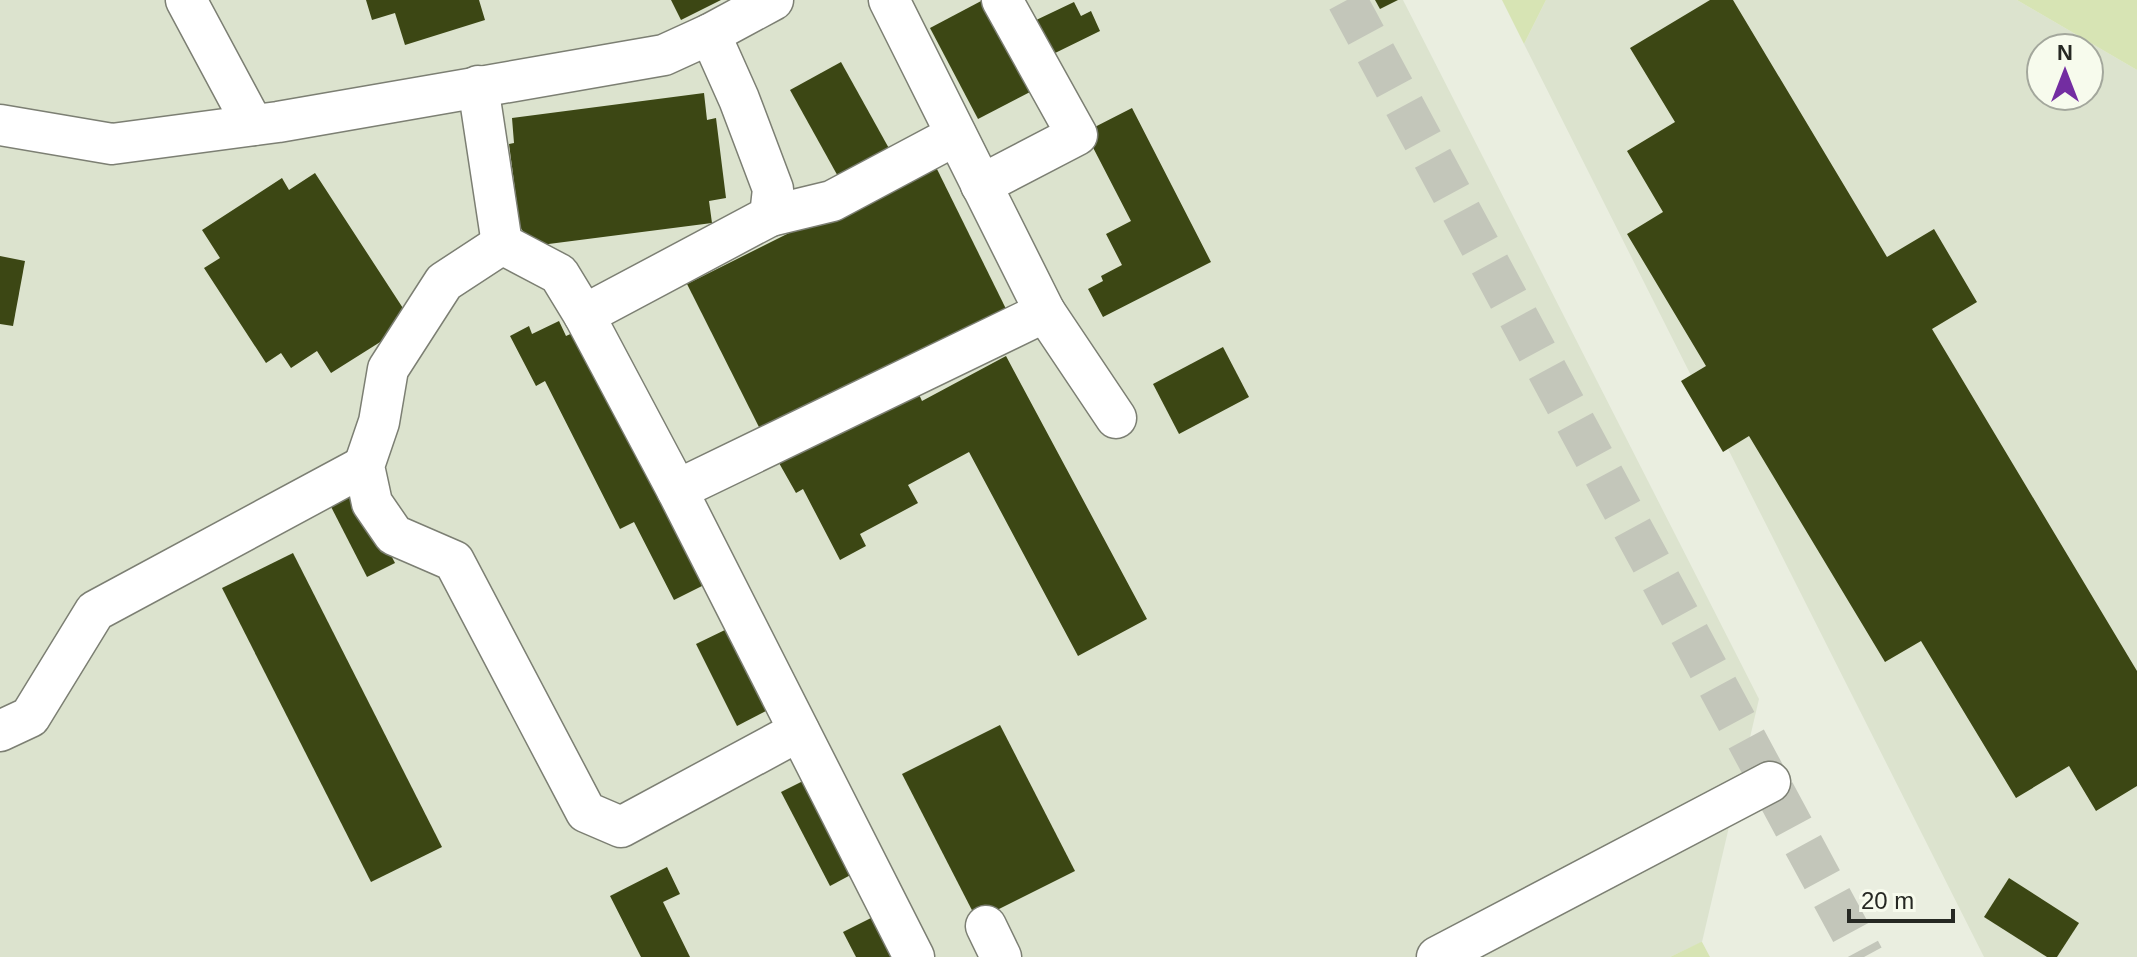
<svg xmlns="http://www.w3.org/2000/svg" width="2137" height="957" font-family="Arial,sans-serif">
  <style>
    .built { fill: #dce3ce; fill-rule: evenodd }
    .green { fill: #d7e4b4 }
    .building { fill: #3c4714 }
    .lines { fill: none; stroke-linecap: round; stroke-linejoin: round }
    .minor-tunnel { stroke: #c3c6ba; stroke-width: 40; stroke-dasharray: 40 20; stroke-linecap: butt }
    .minor-casing { stroke: #7c7f73; stroke-width: 43 }
    .minor { stroke: #fff; stroke-width: 40 }
  </style>
  <rect width="100%" height="100%" fill="#eaeee0"/>
  <!-- built -->
  <g class="built">
    <path d="M 0,0 L 1403,0 L 1759,699 L 1702,942 L 1670,957 L 0,957 Z"/>
    <path d="M 1546,0 L 2017,0 L 2137,70 L 2137,957 L 1984,957 L 1524,44 ZM 2041,48 L 2089,48 L 2089,96 L 2041,96 Z"/>
  </g>
  <!-- green -->
  <g class="green">
    <path d="M 1502,0 L 1546,0 L 1524,44 Z"/>
    <path d="M 2017,0 L 2137,0 L 2137,70 Z"/>
    <path d="M 1702,942 L 1710,957 L 1670,957 L 1701,942 Z"/>
  </g>
  <!-- building -->
  <g class="building">
    <path d="M 366,0 L 479,0 L 485,20 L 405,45 L 395,13 L 372,20 Z"/>
    <path d="M 671,0 L 721,0 L 681,20 Z"/>
    <path d="M 983,0 L 1034,90 L 978,119 L 930,28 Z"/>
    <path d="M 1375,0 L 1398,0 L 1380,9 Z"/>
    <path d="M 1710,0 L 1733,0 L 1887,257 L 1934,229 L 1977,302 L 1932,329 L 2137,671 L 2137,786 L 2096,811 L 2069,766 L 2016,798 L 1921,641 L 1885,662 L 1749,436 L 1723,452 L 1681,381 L 1706,366 L 1627,234 L 1663,212 L 1627,151 L 1675,122 L 1630,48 Z"/>
    <path d="M 1074,2 L 1081,16 L 1091,11 L 1100,31 L 1049,56 L 1032,22 Z"/>
    <path d="M 841,62 L 891,152 L 840,180 L 790,90 Z"/>
    <path d="M 704,93 L 707,120 L 716,118 L 726,198 L 709,201 L 712,223 L 533,246 L 520,227 L 509,144 L 514,143 L 512,118 Z"/>
    <path d="M 1132,108 L 1211,262 L 1103,317 L 1088,289 L 1103,281 L 1101,276 L 1122,265 L 1106,234 L 1131,221 L 1085,132 Z"/>
    <path d="M 933,161 L 1011,319 L 766,441 L 687,284 Z"/>
    <path d="M 315,173 L 412,322 L 331,373 L 317,351 L 291,368 L 281,353 L 266,363 L 204,268 L 220,258 L 202,230 L 282,178 L 289,190 Z"/>
    <path d="M 0,256 L 25,261 L 13,326 L 0,324 Z"/>
    <path d="M 559,321 L 566,336 L 579,330 L 708,583 L 674,600 L 634,522 L 620,529 L 545,381 L 536,386 L 510,336 L 529,326 L 532,334 Z"/>
    <path d="M 1223,347 L 1249,397 L 1179,434 L 1153,384 Z"/>
    <path d="M 1006,356 L 1147,619 L 1078,656 L 969,452 L 908,485 L 918,503 L 860,534 L 866,546 L 840,560 L 803,489 L 796,493 L 779,463 L 917,390 L 922,401 Z"/>
    <path d="M 353,481 L 395,563 L 367,577 L 325,495 Z"/>
    <path d="M 293,553 L 442,847 L 371,882 L 222,588 Z"/>
    <path d="M 729,628 L 770,709 L 737,726 L 696,644 Z"/>
    <path d="M 1000,725 L 1075,871 L 977,920 L 902,774 Z"/>
    <path d="M 809,778 L 858,871 L 830,886 L 781,792 Z"/>
    <path d="M 667,867 L 680,894 L 663,902 L 690,957 L 641,957 L 610,896 Z"/>
    <path d="M 2009,878 L 2079,923 L 2057,957 L 2047,957 L 1984,917 Z"/>
    <path d="M 881,913 L 903,957 L 856,957 L 843,932 Z"/>
  </g>
  <g class="lines">
    <!-- minor-tunnel -->
    <path class="minor-tunnel" d="M 1347,0 L 1864,957"/>
    <!-- minor casing -->
    <g class="minor-casing">
      <g id="minor">
        <path d="M 186,0 L 253,125"/>
        <path d="M 478,86 L 502,244 L 559,274 L 584,315 L 770,216 L 773,189 L 739,99 L 710,34 L 773,0"/>
        <path d="M 0,125 L 112,144 L 278,122 L 664,55 L 710,34"/>
        <path d="M 981,185 L 1077,135 L 1002,0"/>
        <path d="M 770,216 L 832,201 L 956,135"/>
        <path d="M 502,244 L 444,282 L 388,369 L 379,422 L 364,466 L 372,503 L 394,535 L 454,561 L 586,812 L 621,827 L 799,731"/>
        <path d="M 1045,312 L 1116,418"/>
        <path d="M 584,315 L 677,490 L 914,957"/>
        <path d="M 677,490 L 1045,312 L 889,0"/>
        <path d="M 0,731 L 30,717 L 95,611 L 364,466"/>
        <path d="M 986,926 L 1001,957"/>
        <path d="M 1437,957 L 1770,782"/>
      </g>
    </g>
    <!-- minor -->
    <use href="#minor" class="minor"/>
  </g>
  <!-- north arrow -->
  <g transform="translate(2065 72)"><circle r="38" fill="#f7fbed" stroke="#a3a79c" stroke-width="2"/>
  <path d="M0-6L14 30L0 20L-14 30Z" fill="#732da1"/>
  <text y="-12" font-size="22" font-weight="bold" text-anchor="middle" fill="#262823">N</text>
  </g>
  <!-- scale -->
  <path d="M1849 909v12h104v-12" fill="none" stroke="#262823" stroke-width="4"/>
  <text x="1861" y="909" font-size="24" fill="#262823" stroke="#f7fbed" stroke-width="6" paint-order="stroke">20 m</text>
</svg>
